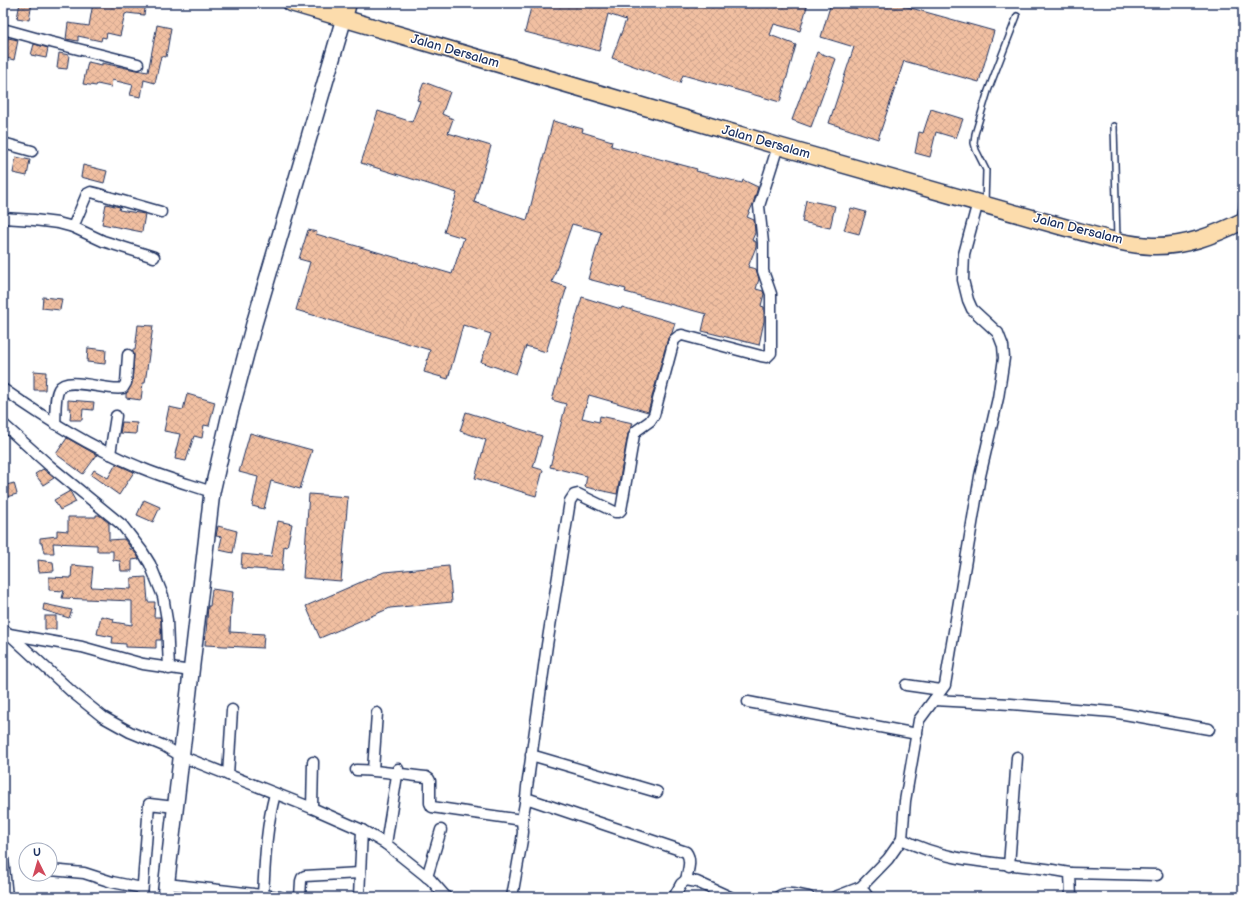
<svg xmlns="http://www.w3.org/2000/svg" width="1246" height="900" font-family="'Balsamiq Sans',sans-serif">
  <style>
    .building { fill: url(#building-cross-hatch); stroke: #1b2f5e }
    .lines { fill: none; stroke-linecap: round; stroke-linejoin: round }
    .service-casing { stroke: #1b2f5e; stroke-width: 8 }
    .minor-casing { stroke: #1b2f5e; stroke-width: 13 }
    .secondary-casing { stroke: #1b2f5e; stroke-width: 18 }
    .primary-casing { stroke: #1b2f5e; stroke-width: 19 }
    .service { stroke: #fff; stroke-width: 5 }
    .minor { stroke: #fff; stroke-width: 10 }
    .secondary { stroke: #fff; stroke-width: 15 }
    .primary { stroke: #fcdcac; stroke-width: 16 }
    .labels { text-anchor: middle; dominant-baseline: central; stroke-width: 3; stroke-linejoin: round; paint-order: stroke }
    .street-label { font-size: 13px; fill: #1b2f5e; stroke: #fff }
  </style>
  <defs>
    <pattern id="building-cross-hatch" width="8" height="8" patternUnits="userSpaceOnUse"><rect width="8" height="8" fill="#f1bfa1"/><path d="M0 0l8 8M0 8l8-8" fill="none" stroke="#cea48d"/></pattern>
  </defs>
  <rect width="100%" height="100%" fill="#fff"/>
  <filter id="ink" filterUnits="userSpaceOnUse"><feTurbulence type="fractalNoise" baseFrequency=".025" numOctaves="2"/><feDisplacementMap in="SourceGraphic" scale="8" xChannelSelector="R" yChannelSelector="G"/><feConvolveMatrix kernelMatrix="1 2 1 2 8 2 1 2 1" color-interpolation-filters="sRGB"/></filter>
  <g filter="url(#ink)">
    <!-- building -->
    <g class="building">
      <path d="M 20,3 L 32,3 L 29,20 L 17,18 Z"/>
      <path d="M 93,3 L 146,3 L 144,15 L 127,13 L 126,14 L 125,14 L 120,36 L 107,33 L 106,38 L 102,37 L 101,41 L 78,36 L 78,41 L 66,39 L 68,23 L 89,26 Z"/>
      <path d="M 532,3 L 808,3 L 800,31 L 774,24 L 770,35 L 796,45 L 780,102 L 683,75 L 680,83 L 612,58 L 626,20 L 608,14 L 599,51 L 525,32 Z"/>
      <path d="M 831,3 L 893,3 L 994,31 L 979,82 L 904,61 L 878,139 L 829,123 L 854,47 L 821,37 Z"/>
      <path d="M 157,25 L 171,28 L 166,57 L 161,56 L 155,83 L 144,80 L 141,97 L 130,95 L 133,85 L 112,80 L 111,87 L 97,84 L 96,86 L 83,84 L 88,62 L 102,65 L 102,63 L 136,70 L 148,72 Z"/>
      <path d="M 3,37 L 18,40 L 14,60 L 3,57 Z"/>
      <path d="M 34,44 L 48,48 L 46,58 L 31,55 Z"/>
      <path d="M 817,52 L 836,59 L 811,127 L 792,120 Z"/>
      <path d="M 59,53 L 69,55 L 67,69 L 57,68 Z"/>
      <path d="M 424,82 L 450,92 L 442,114 L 453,119 L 448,133 L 491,146 L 474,202 L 527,220 L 553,121 L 583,129 L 582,132 L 612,141 L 611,146 L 697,169 L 696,171 L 742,183 L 743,180 L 758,187 L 753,204 L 747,217 L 754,220 L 755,233 L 752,240 L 756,242 L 756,247 L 748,267 L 756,269 L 759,279 L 756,289 L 763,291 L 764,294 L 761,306 L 764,307 L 764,321 L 759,345 L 702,331 L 706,314 L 625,292 L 626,289 L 588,279 L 601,232 L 572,224 L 552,282 L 567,287 L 546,352 L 526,346 L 516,374 L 481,362 L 491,334 L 463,325 L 448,379 L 424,372 L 430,350 L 296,310 L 310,262 L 299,259 L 308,230 L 317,232 L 316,234 L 452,274 L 464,238 L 444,232 L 457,193 L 361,163 L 378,111 L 412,122 L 420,101 L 417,100 Z"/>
      <path d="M 931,109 L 963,119 L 956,138 L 936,132 L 930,157 L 915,153 L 919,132 L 923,133 Z"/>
      <path d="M 16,157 L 30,160 L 27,176 L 13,173 Z"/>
      <path d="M 83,165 L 107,171 L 104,183 L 81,177 Z"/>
      <path d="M 806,200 L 835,206 L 830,228 L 802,222 Z"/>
      <path d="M 106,204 L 120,207 L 119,210 L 145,214 L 142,232 L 102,224 Z"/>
      <path d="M 851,208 L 866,212 L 859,234 L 844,230 Z"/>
      <path d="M 43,297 L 62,299 L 60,310 L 42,308 Z"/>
      <path d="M 582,297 L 621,309 L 622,307 L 675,323 L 672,333 L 668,338 L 648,412 L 589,395 L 582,418 L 599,422 L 600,416 L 633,423 L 628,434 L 617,494 L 585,487 L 587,476 L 550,467 L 566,404 L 552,400 Z"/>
      <path d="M 138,325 L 153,326 L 147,369 L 145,383 L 143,383 L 141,400 L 126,398 L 126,394 L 132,383 L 134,355 L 132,350 L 135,350 Z"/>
      <path d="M 88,348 L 106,350 L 105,364 L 87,362 Z"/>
      <path d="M 34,371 L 46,372 L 45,390 L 34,390 Z"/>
      <path d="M 187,394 L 215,402 L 209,426 L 204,425 L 202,438 L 194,436 L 186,461 L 175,459 L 176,454 L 175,454 L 180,434 L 164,431 L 169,407 L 183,410 Z"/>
      <path d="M 68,400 L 94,402 L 93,410 L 83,409 L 82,420 L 70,420 L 71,408 L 68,408 Z"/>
      <path d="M 466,412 L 542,436 L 533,467 L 543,470 L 536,496 L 475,478 L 486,440 L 460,431 Z"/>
      <path d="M 122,422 L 137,423 L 136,434 L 120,433 Z"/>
      <path d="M 250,433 L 312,450 L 300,489 L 271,481 L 264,509 L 252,506 L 258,477 L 239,472 Z"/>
      <path d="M 67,438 L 97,455 L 83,474 L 56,454 Z"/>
      <path d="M 116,464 L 134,472 L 119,495 L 91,475 L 94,470 L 108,478 Z"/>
      <path d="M 43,469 L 54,478 L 43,485 L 35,474 Z"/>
      <path d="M 14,483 L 17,494 L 3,498 L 3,486 Z"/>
      <path d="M 70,491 L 76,502 L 60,510 L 54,500 Z"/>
      <path d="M 309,494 L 348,497 L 341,581 L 303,578 Z"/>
      <path d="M 144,500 L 160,507 L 153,522 L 137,515 Z"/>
      <path d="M 96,515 L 99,515 L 109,523 L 109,540 L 124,539 L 129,545 L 130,549 L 132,549 L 137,555 L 139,559 L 132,560 L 132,571 L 121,571 L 120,561 L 113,560 L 113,551 L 97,551 L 97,545 L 53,543 L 54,553 L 44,553 L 42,543 L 40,543 L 40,538 L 57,536 L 57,530 L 68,531 L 68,517 L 96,517 Z"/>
      <path d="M 278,521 L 292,524 L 287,547 L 284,546 L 282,571 L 241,568 L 242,554 L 271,557 Z"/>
      <path d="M 218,526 L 237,531 L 233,553 L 219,550 L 222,537 L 216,536 Z"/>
      <path d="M 38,560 L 53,562 L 54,571 L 39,572 Z"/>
      <path d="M 72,565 L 93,567 L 91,586 L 92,587 L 131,589 L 131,578 L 146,577 L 148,602 L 155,602 L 154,617 L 160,617 L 161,621 L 161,640 L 156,640 L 156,648 L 126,647 L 126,644 L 112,643 L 113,637 L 97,634 L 101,616 L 114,619 L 113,622 L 132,625 L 132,601 L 62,598 L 64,591 L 49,590 L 49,577 L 71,578 Z"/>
      <path d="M 449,566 L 452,602 L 390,608 L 320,638 L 306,606 L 384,572 Z"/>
      <path d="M 212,589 L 233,592 L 231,608 L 230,632 L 264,634 L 263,648 L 205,645 L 208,606 L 210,606 Z"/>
      <path d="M 44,604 L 72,610 L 69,618 L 43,610 Z"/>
      <rect x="45" y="616" width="11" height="13"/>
    </g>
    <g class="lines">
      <!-- service casing -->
      <g class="service-casing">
        <g id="service">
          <path d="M 1114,126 L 1117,239"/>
          <path d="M 985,204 L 986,170 L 976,150 L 974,143 L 975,134 L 988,91 L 1017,16"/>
          <path d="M 1240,220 L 1243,202"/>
        </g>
      </g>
      <!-- minor casing -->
      <g class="minor-casing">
        <g id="minor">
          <path d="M 3,29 L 50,42 L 138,64"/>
          <path d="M 3,143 L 32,151"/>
          <path d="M 978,202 L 964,254 L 963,280 L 968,300 L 972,309 L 998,333 L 1003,346 L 1004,358 L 998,398 L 980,476 L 945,685 L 919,720 L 905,801 L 902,839 C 955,867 1014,861 1070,873 L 1071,897"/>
          <path d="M 3,218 L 34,220 L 58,223 L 73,227 L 103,241 L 154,257"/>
          <path d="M 73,227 L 87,194 L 91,192 L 95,193 L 161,212"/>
          <path d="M 3,389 C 46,419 90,447 139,467 C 162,477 188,484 212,492"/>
          <path d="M 3,424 L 50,466 L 122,525 L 142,551 L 150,564 L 163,596 L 167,620 L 169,669"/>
          <path d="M 55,424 C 56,413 54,398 59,389 C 67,375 109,392 123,388 L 126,383 L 128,355"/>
          <path d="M 110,454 L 116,416"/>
          <path d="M 3,629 L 9,634 L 72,692 L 103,717 L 130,732 L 164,746 L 181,756 L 312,808 L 362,830 L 386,844 L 431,880 L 446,897"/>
          <path d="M 9,634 L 82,647 L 143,664 L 191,671"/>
          <path d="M 906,685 L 941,690"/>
          <path d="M 934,700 L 1011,704 L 1113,712 L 1209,729"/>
          <path d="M 748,702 L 917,734"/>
          <path d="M 531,755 L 657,792"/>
          <path d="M 356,770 C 379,770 402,775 426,777 L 429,779 L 430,781 L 430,803 L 432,807 L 522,820"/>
          <path d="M 373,770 L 377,713"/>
          <path d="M 228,775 L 232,710"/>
          <path d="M 312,808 L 313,762"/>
          <path d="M 386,844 L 398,769"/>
          <path d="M 3,858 L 7,897"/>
          <path d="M 1009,866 L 1017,757"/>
          <path d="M 50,870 L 84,873 L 112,882 L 142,888"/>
          <path d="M 1070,873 L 1157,875"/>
          <path d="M 427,877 L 441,830"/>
          <path d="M 686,880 C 688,870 692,860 686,852 L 526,798 L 527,787 L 547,645 L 570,501 L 574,495 L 578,494 L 615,512 L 619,512 L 621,510 L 634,435 L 636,431 L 650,421 L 654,415 L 674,340 L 679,336 L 682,335 L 761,356 L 767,357 L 771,353 L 771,294 L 763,271 L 763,243 L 759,206 L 778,146"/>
          <path d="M 167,884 L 280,897"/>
          <path d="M 861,887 L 868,897"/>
          <path d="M 263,895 C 265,861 266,827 275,794"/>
          <path d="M 142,897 L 149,804 L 175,807"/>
          <path d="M 300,897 L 301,881 L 302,878 L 305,876 L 360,873"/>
          <path d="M 359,897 L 362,830"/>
          <path d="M 512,897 L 522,840 L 523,832 L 522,820 L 526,798"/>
          <path d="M 674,897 L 681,884 L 686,880 L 697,882 L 730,897"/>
          <path d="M 778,897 C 785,891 800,895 809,897"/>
          <path d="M 835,897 L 861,887 L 888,859 L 902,839"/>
        </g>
      </g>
      <!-- secondary casing -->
      <g class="secondary-casing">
        <path id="secondary" d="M 165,897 L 212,492 L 229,418 L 254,324 L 344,18"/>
      </g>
      <!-- primary casing -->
      <g class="primary-casing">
        <g id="primary">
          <path d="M 291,3 L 778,146 L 1067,228 C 1094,235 1124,245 1152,246 C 1185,247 1214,235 1243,221"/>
          <path d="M 344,18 L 348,3"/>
        </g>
      </g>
      <!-- service -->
      <use href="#service" class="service"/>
      <!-- minor -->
      <use href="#minor" class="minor"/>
      <!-- secondary -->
      <use href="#secondary" class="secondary"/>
      <!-- primary -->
      <use href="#primary" class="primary"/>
    </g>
  </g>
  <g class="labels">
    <!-- street labels -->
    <g class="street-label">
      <text transform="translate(455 51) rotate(16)">Jalan Dersalam</text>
      <text transform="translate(766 142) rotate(16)">Jalan Dersalam</text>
      <text transform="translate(1078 229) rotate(14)">Jalan Dersalam</text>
    </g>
  </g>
  <!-- margin -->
  <rect width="1246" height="900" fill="none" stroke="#fff" stroke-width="16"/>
  <rect x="8" y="8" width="1230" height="884" fill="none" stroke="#1b2f5e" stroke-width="1.5" filter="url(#ink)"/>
  <!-- north arrow -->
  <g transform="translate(38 862) rotate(355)"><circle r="19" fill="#ffffff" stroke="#a4acbf"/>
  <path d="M0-3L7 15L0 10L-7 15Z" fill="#d1495b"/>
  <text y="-6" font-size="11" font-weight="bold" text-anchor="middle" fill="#1b2f5e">U</text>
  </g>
</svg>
